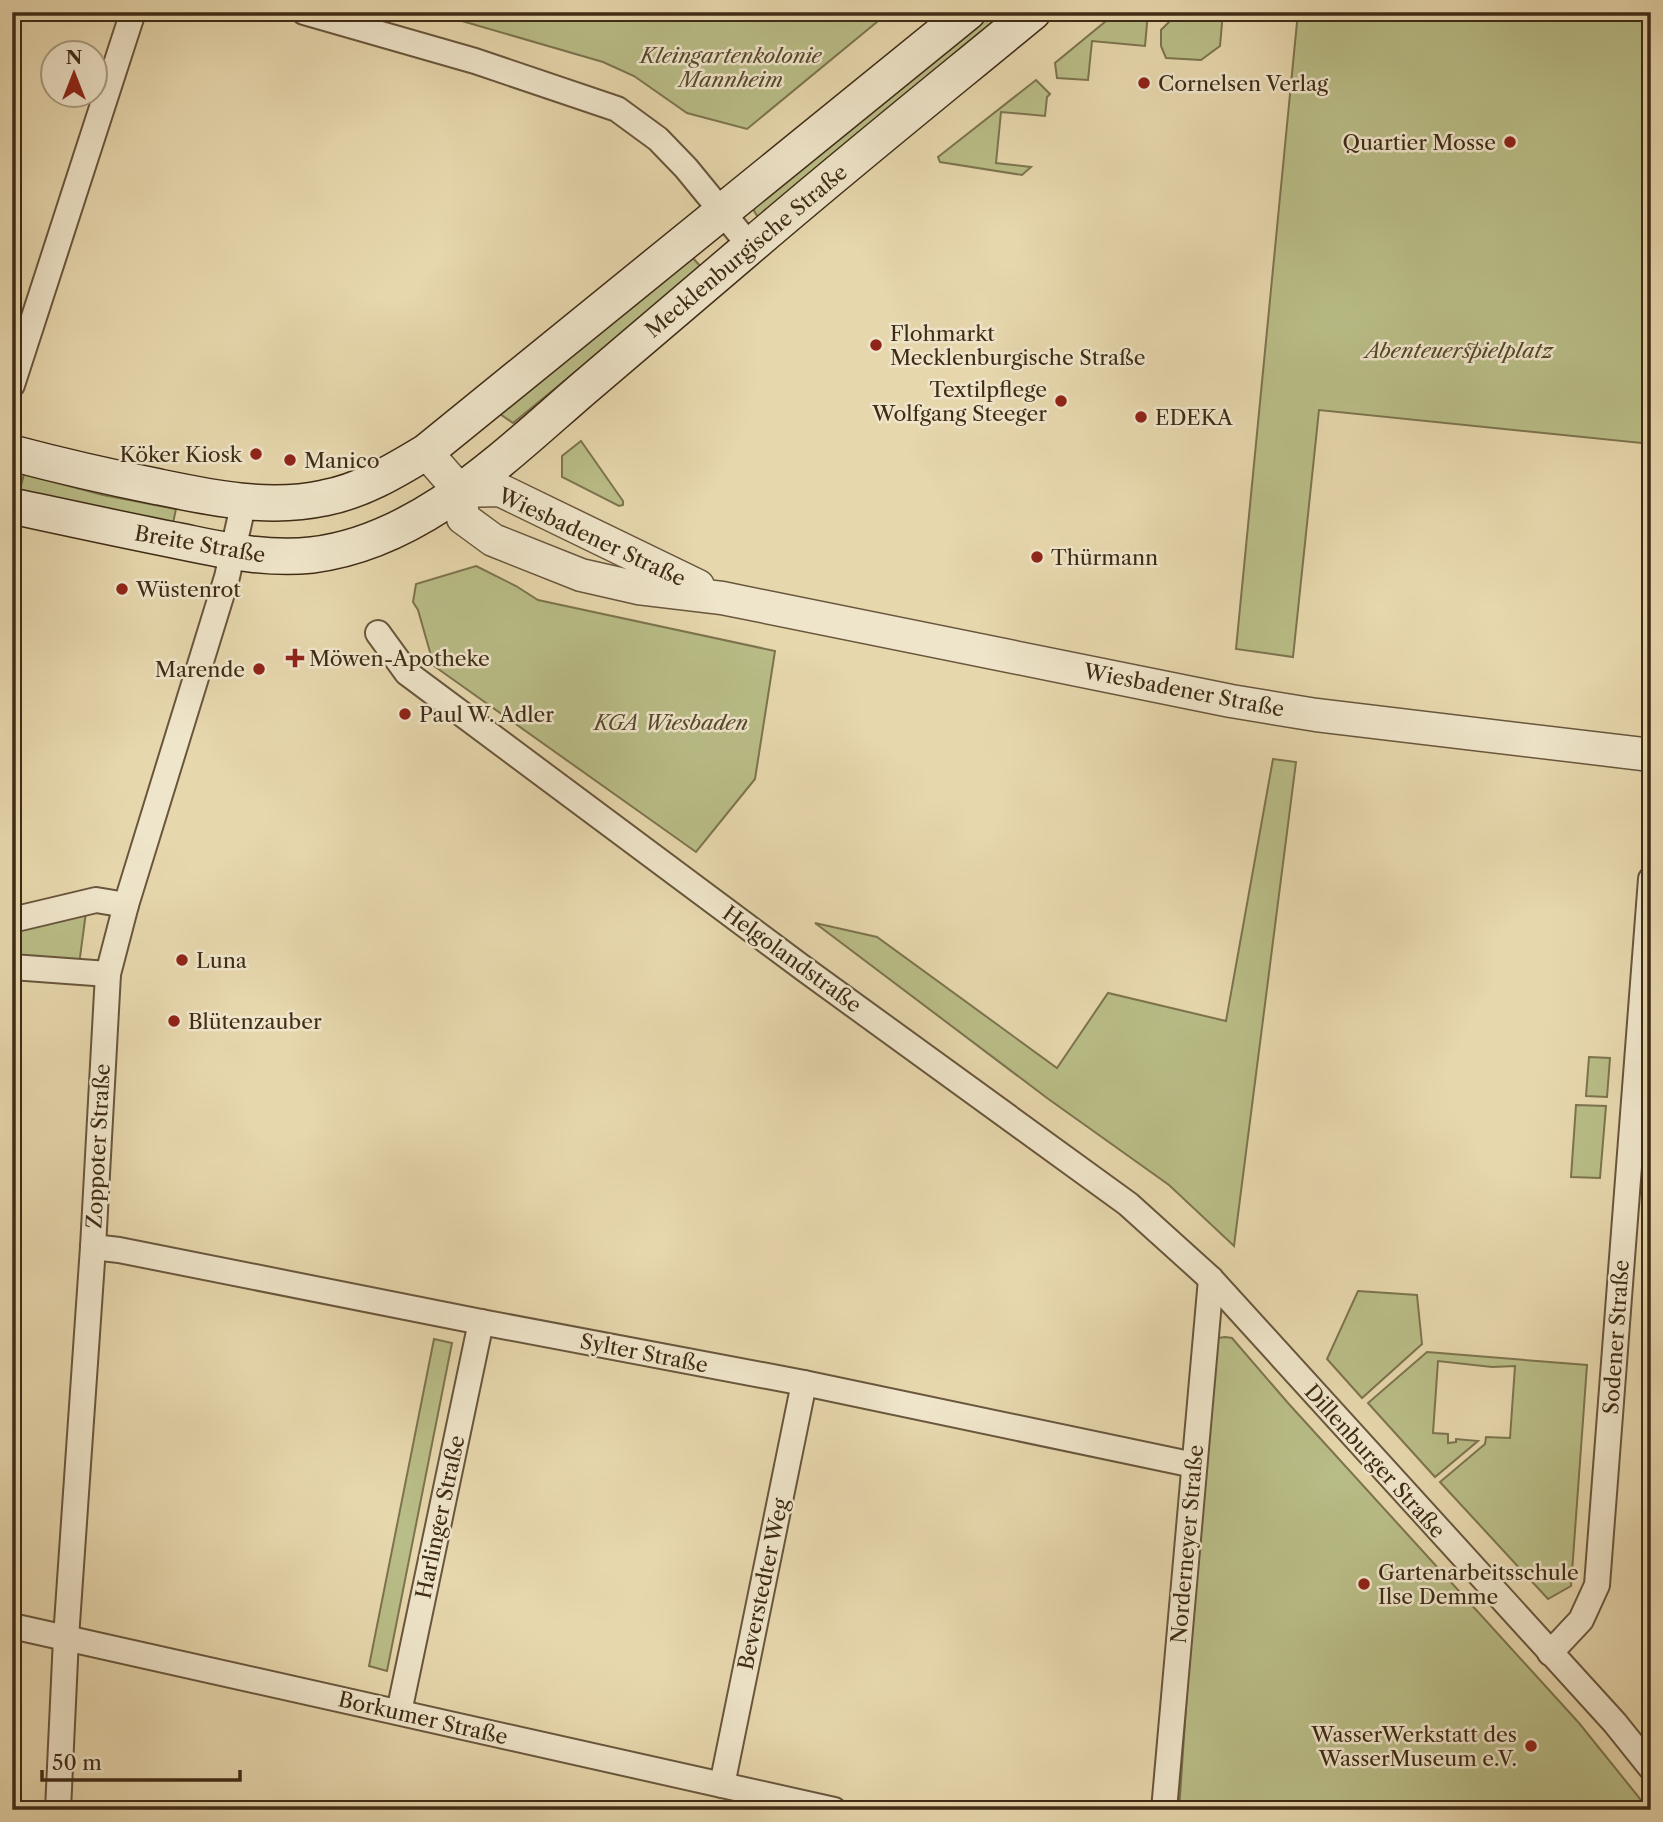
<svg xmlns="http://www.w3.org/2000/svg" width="1663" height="1822" font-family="'Libre Caslon Text',serif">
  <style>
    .green { fill: #b9bd87; stroke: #7c744e; stroke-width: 2 }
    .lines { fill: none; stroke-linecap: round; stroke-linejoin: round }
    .minor-casing { stroke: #69563c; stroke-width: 28 }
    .tertiary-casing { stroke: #69563c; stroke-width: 35 }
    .secondary-casing { stroke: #3f2b16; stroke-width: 38 }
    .minor { stroke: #efe5ca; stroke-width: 24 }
    .tertiary { stroke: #efe5ca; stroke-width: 32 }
    .secondary { stroke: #efe5ca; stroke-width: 35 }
    .poi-dot { fill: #8f2418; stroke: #efe5ca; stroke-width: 2.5 }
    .labels { text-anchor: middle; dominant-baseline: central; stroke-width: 5; stroke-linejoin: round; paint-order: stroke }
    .park-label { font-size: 21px; font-style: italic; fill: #57482d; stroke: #efe5ca }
    .poi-label { font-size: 21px; fill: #3f2b16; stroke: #efe5ca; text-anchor: start }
    .street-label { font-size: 21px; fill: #3f2b16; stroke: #efe5ca }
  </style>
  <rect width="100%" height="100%" fill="#e7d7ad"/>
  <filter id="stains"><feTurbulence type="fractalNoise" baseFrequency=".00286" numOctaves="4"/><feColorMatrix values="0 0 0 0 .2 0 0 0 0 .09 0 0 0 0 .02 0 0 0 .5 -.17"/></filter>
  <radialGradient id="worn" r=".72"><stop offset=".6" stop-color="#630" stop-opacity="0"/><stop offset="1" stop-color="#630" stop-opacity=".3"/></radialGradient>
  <!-- green -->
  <g class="green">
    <path d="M 431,12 L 889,12 L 747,129 L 687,113 L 634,76 L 603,62 Z"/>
    <path d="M 991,12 L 1014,12 L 758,217 L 754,211 L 755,205 Z"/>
    <path d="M 1117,12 L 1148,12 L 1145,46 L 1092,41 L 1088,80 L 1057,78 L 1055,63 Z"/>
    <path d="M 1179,12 L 1223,12 L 1220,46 L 1201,60 L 1166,58 L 1161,46 L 1161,30 Z"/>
    <path d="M 1298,12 L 1621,12 L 1651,15 L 1651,444 L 1319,410 L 1293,657 L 1236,649 Z"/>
    <path d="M 1036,80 L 1050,94 L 1047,97 L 1045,116 L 1001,112 L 996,163 L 1031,167 L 1022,175 L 940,162 L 938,157 Z"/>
    <path d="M 692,257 L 702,268 L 513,423 L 500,414 Z"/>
    <path d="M 581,441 L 623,501 L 623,505 L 619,506 L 562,477 L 562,456 Z"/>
    <path d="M 24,474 L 103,495 L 176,509 L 173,523 L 20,490 Z"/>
    <path d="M 476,566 L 516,586 L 538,600 L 775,651 L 755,779 L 696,852 L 434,666 L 418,610 L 413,602 L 416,584 Z"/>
    <path d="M 1273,759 L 1296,762 L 1234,1246 L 1169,1185 L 1047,1098 L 815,923 L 877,937 L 1057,1068 L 1108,993 L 1226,1021 Z"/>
    <path d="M 86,912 L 79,965 L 12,961 L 12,927 Z"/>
    <path d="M 1589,1057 L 1610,1058 L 1607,1097 L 1586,1096 Z"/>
    <path d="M 1576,1105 L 1606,1106 L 1600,1178 L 1571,1177 Z"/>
    <path d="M 1358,1291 L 1417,1295 L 1422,1344 L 1362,1398 L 1327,1359 Z"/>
    <path d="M 1225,1337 L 1232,1338 L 1288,1403 L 1579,1723 L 1649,1810 L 1179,1810 L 1211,1339 Z"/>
    <path d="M 434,1339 L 452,1343 L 387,1671 L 369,1666 Z"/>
    <path d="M 1427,1352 L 1587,1365 L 1571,1586 L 1548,1599 L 1440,1482 L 1485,1444 L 1486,1437 L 1510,1438 L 1515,1366 L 1492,1367 L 1438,1361 L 1433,1433 L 1448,1434 L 1448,1443 L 1456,1442 L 1456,1439 L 1478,1441 L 1435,1477 L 1368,1403 Z"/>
  </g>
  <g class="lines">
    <!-- minor casing -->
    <g class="minor-casing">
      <g id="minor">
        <path d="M 304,12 L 475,61 L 617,109 L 658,139 L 686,168 L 750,246"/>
        <path d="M 12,385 L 133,12"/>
        <path d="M 378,633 L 407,673 L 807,971 L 1128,1204 L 1211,1279 L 1615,1723 L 1651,1768"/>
        <path d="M 12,920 L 96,900 L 126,905"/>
        <path d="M 12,967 L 108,974"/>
        <path d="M 93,1247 L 119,1250 L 481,1322 L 804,1383 L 1194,1465"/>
        <path d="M 12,1626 L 834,1810"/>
        <path d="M 1550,1653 L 1581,1620 L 1597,1585 L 1651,879"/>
        <path d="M 399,1712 L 481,1322"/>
        <path d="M 722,1785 L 804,1383"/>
        <path d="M 58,1810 L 66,1638 L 93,1247 L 108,974 L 126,905 L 227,577 L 244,501"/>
        <path d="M 1164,1810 L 1211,1279"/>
      </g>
    </g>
    <!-- tertiary casing -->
    <g class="tertiary-casing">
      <g id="tertiary">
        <path d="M 426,452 L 460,491 L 463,518 L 493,540 L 581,575 L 638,588 L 722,598 L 1231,701 L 1316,715 L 1651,755"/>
        <path d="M 460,491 L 500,490 L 698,586"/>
      </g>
    </g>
    <!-- secondary casing -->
    <g class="secondary-casing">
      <g id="secondary">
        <path d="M 12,453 C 61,466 109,477 159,487 C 212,498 269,510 324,498 C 361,491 393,472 426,452 L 968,12"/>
        <path d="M 12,506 C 68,518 123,530 179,541 C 224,550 266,560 312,555 C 420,542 505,456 584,388 C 638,342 692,296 746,250 C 840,169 937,91 1033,12"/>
      </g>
    </g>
    <!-- minor -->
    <use href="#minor" class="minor"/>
    <!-- tertiary -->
    <use href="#tertiary" class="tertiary"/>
    <!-- secondary -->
    <use href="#secondary" class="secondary"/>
  </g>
  <!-- markers -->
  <g class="poi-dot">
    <circle cx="1144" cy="83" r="7"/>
    <circle cx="1510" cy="142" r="7"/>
    <circle cx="876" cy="345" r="7"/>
    <circle cx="1061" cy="401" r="7"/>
    <circle cx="1141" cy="417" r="7"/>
    <circle cx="256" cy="454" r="7"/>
    <circle cx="290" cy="460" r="7"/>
    <circle cx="1037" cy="557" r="7"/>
    <circle cx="122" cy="589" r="7"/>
    <path d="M291.5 647.5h7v7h7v7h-7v7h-7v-7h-7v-7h7z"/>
    <circle cx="259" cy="669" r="7"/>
    <circle cx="405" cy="714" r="7"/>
    <circle cx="182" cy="960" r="7"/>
    <circle cx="174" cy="1021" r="7"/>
    <circle cx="1364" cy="1584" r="7"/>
    <circle cx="1531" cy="1746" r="7"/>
  </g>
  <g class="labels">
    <!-- park labels -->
    <g class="park-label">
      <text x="731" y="55">Kleingartenkolonie<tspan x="731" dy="24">Mannheim</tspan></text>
      <text x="1459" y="350">Abenteuerspielplatz</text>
      <text x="671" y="722">KGA Wiesbaden</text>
    </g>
    <!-- poi labels -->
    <g class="poi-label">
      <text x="1158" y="83">Cornelsen Verlag</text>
      <text x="1496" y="142" text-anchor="end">Quartier Mosse</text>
      <text x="890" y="333">Flohmarkt<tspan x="890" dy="24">Mecklenburgische Straße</tspan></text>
      <text x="1047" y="389" text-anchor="end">Textilpflege<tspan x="1047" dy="24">Wolfgang Steeger</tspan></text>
      <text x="1155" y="417">EDEKA</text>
      <text x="242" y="454" text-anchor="end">Köker Kiosk</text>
      <text x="304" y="460">Manico</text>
      <text x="1051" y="557">Thürmann</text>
      <text x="136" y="589">Wüstenrot</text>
      <text x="309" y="658">Möwen-Apotheke</text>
      <text x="245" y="669" text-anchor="end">Marende</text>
      <text x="419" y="714">Paul W. Adler</text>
      <text x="196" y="960">Luna</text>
      <text x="188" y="1021">Blütenzauber</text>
      <text x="1378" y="1572">Gartenarbeitsschule<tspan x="1378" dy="24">Ilse Demme</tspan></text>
      <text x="1517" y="1734" text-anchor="end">WasserWerkstatt des<tspan x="1517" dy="24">WasserMuseum e.V.</tspan></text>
    </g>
    <!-- street labels -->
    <g class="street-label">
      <text transform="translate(746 251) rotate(-40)">Mecklenburgische Straße</text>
      <text transform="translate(592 537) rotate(25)">Wiesbadener Straße</text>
      <text transform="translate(200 544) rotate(10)">Breite Straße</text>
      <text transform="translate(1184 690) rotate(11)">Wiesbadener Straße</text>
      <text transform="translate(792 959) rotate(36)">Helgolandstraße</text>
      <text transform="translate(98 1146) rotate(-87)">Zoppoter Straße</text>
      <text transform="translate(1616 1337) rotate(-86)">Sodener Straße</text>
      <text transform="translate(644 1353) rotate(11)">Sylter Straße</text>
      <text transform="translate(1375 1461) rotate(48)">Dillenburger Straße</text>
      <text transform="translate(440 1517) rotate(-78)">Harlinger Straße</text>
      <text transform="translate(1187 1544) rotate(-85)">Norderneyer Straße</text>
      <text transform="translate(763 1584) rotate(-78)">Beverstedter Weg</text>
      <text transform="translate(423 1718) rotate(13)">Borkumer Straße</text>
    </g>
  </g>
  <!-- margin -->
  <rect width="1663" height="1822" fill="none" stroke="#e7d7ad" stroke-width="42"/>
  <rect x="14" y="14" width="1635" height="1794" fill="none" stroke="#3f2b16" stroke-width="3.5"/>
  <rect x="21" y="21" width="1621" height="1780" fill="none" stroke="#3f2b16" stroke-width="2"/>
  <!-- north arrow -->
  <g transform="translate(74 74)"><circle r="33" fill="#efe5ca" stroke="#a99b82" stroke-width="2"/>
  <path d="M0-5L12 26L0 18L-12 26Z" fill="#8f2418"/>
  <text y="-10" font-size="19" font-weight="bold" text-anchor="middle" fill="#3f2b16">N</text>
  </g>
  <!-- scale -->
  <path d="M42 1770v10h198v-10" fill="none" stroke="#3f2b16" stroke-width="3.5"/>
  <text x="52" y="1770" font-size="21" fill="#3f2b16" stroke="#efe5ca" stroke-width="5" paint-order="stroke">50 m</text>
  <rect width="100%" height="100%" filter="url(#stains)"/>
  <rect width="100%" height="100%" fill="url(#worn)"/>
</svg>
